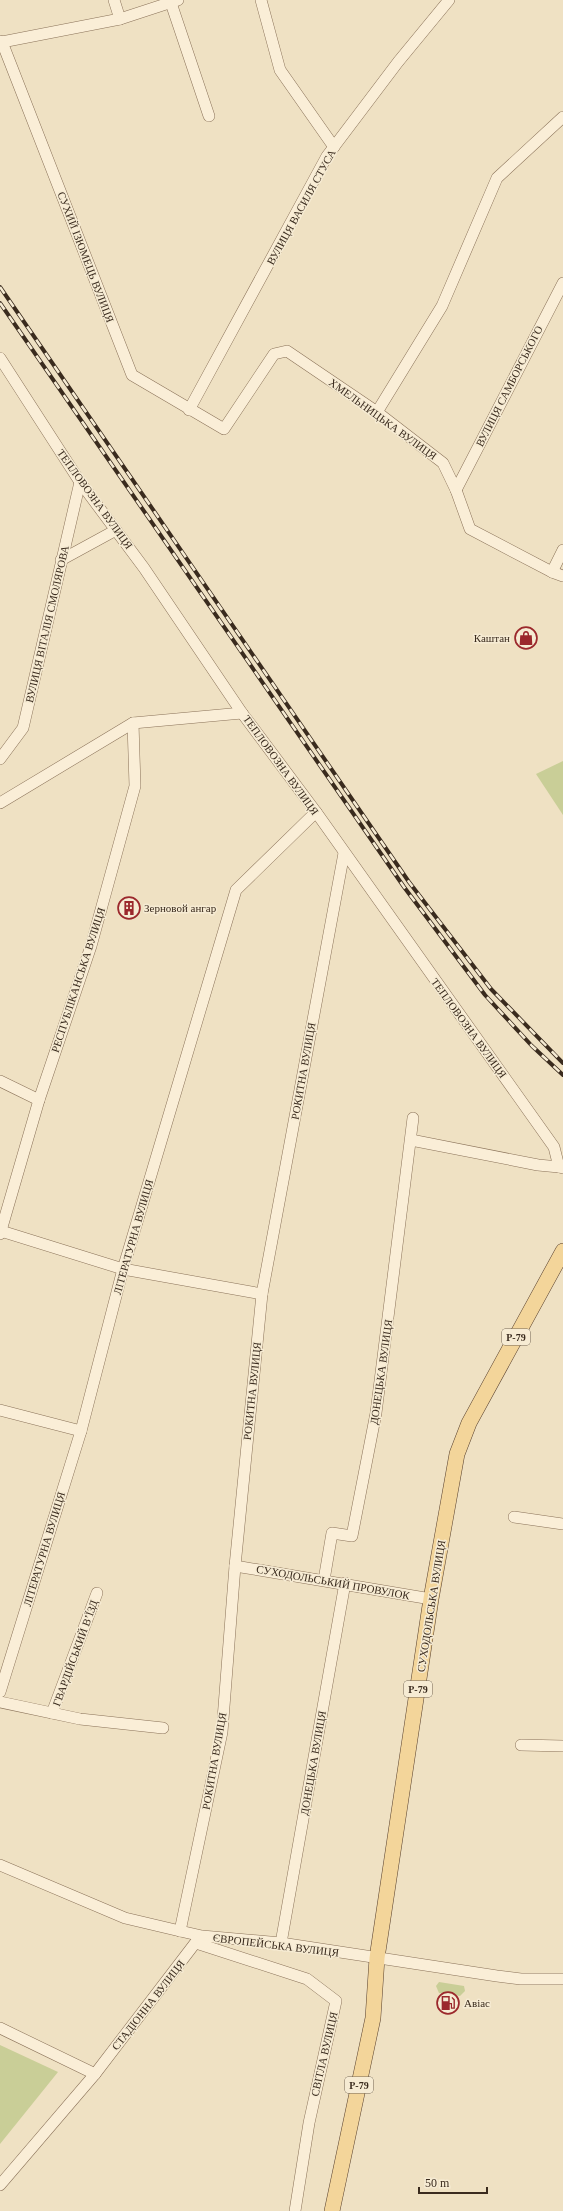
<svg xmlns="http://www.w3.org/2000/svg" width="563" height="2211" font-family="Georgia,serif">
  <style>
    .green { fill: #c9ce97 }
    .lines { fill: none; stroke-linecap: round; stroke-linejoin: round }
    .minor-casing { stroke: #8a7259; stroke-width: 12 }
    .major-casing { stroke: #58402e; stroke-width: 16 }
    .minor { stroke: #faeed7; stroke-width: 11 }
    .major { stroke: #f3d59a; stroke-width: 15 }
    .rail-casing { stroke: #3a2b1e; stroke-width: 4 }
    .rail { stroke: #f6ebd3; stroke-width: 2.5; stroke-dasharray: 8; stroke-linecap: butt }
    .labels { text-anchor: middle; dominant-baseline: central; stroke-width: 3; stroke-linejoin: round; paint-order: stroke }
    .shield { fill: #f6ebd3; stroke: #726554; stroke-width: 1 }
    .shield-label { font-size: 10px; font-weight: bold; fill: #3a2b1e }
    .street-label { font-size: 11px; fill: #3a2b1e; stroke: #f6ebd3 }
    .poi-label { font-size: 11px; fill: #3a2b1e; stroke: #f6ebd3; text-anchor: start }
  </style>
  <rect width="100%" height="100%" fill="#efe1c3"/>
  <!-- green -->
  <g class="green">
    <path d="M 563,761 L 563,815 L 536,774 Z"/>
    <path d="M 439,1982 L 464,1986 L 465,1991 L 460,1996 L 439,1993 L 436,1986 Z"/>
    <path d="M 0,2045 L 58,2072 L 0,2144 Z"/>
  </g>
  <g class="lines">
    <!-- minor casing -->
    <g class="minor-casing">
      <g id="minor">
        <path d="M 114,0 L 120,19"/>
        <path d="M 170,0 L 209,116"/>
        <path d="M 261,0 L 280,70 L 334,147"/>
        <path d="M 0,41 L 2,42 L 132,375 L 224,429 L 274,354 L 287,351 L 377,412 L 443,463 L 456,490 L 470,529 L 552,572 L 563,576"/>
        <path d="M 2,42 L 120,19 L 178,0"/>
        <path d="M 0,358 L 80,482 L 144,568 L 242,713 L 316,812 L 554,1147 L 559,1167 L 563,1168"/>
        <path d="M 189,410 L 327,156 L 398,62 L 449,0"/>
        <path d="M 377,412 L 442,306 L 497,178 L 563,117"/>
        <path d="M 456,490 L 563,283"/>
        <path d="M 61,560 L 116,530"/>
        <path d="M 552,572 L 563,550"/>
        <path d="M 0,759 L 23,728 L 80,482"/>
        <path d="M 0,803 L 133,723 L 242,713"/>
        <path d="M 0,1081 L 39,1100"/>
        <path d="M 411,1140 L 538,1165 L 559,1167"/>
        <path d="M 1,1231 L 123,1269 L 262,1294"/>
        <path d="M 0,1234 L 39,1100 L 91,946 L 135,786 L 133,723"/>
        <path d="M 0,1410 L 81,1431"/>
        <path d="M 514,1517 L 563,1524"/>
        <path d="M 235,1566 L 431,1599"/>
        <path d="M 324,1580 L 332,1533 L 352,1536 L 376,1413 L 413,1118"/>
        <path d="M 0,1692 L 81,1431 L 123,1269 L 236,890 L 316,812"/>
        <path d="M 0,1702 L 80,1719 L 163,1728"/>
        <path d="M 52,1713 L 97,1593"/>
        <path d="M 521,1745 L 563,1746"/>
        <path d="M 0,1865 L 125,1918 L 180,1931 L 202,1936 L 281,1943 L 497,1976 L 521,1979 L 563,1979"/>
        <path d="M 180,1931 L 222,1732 L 235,1566 L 262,1294 L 344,853"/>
        <path d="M 196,1943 L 307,1979 L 336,2001 L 309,2123 L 295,2211"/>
        <path d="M 281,1943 L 345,1583"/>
        <path d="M 0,2028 L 95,2074"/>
        <path d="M 0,2185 L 95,2074 L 199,1938"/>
      </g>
    </g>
    <!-- major casing -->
    <g class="major-casing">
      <path id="major" d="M 332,2211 L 373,2018 L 377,1958 L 431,1599 L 457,1454 L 469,1423 L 563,1251"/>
    </g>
    <!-- minor -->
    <use href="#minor" class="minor"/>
    <!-- major -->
    <use href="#major" class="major"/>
    <!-- rail casing -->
    <g class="rail-casing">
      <g id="rail">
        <path d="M 0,287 L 409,882 L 491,989 L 563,1063"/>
        <path d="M 0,303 L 404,887 L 485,995 L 532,1046 L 563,1075"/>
      </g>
    </g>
    <!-- rail -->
    <use href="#rail" class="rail"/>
  </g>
  <!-- icons -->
  <defs>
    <g id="shop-ring" transform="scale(1.15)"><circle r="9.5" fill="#f6ebd3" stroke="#9b282c" stroke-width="1.5"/><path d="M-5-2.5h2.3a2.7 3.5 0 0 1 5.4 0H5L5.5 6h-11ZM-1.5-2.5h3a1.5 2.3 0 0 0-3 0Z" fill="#9b282c"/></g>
    <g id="building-ring" transform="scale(1.15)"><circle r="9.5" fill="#f6ebd3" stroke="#9b282c" stroke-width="1.5"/><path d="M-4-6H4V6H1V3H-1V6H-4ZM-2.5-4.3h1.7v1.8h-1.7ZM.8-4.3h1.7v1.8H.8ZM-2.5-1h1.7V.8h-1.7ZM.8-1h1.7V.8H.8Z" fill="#9b282c"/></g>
    <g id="fuel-ring" transform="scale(1.15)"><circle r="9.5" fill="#f6ebd3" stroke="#9b282c" stroke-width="1.5"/><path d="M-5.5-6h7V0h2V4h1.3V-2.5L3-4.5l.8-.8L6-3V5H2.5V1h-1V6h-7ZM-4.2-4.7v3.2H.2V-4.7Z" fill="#9b282c"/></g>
  </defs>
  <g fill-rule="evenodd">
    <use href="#shop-ring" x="526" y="638"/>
    <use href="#building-ring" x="129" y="908"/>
    <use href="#fuel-ring" x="448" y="2003"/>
  </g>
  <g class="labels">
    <!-- shield labels -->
    <g class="shield">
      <rect x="502" y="1329" width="28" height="16" rx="3"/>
      <rect x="404" y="1681" width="28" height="16" rx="3"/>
      <rect x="345" y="2077" width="28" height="16" rx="3"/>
    </g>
    <g class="shield-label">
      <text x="516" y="1337">Р-79</text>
      <text x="418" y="1689">Р-79</text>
      <text x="359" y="2085">Р-79</text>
    </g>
    <!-- street labels -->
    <g class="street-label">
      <text transform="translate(301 207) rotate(-61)">ВУЛИЦЯ ВАСИЛЯ СТУСА</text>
      <text transform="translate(86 257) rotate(69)">СУХИЙ ІЗЮМЕЦЬ ВУЛИЦЯ</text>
      <text transform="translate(509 386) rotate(-63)">ВУЛИЦЯ САМБОРСЬКОГО</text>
      <text transform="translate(383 419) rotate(36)">ХМЕЛЬНИЦЬКА ВУЛИЦЯ</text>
      <text transform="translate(95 499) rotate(54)">ТЕПЛОВОЗНА ВУЛИЦЯ</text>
      <text transform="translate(47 624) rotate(-77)">ВУЛИЦЯ ВІТАЛІЯ СМОЛЯРОВА</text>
      <text transform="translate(281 765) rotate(54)">ТЕПЛОВОЗНА ВУЛИЦЯ</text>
      <text transform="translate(78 980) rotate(-72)">РЕСПУБЛІКАНСЬКА ВУЛИЦЯ</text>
      <text transform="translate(469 1028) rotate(54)">ТЕПЛОВОЗНА ВУЛИЦЯ</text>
      <text transform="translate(303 1071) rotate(-80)">РОКИТНА ВУЛИЦЯ</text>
      <text transform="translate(133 1237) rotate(-74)">ЛІТЕРАТУРНА ВУЛИЦЯ</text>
      <text transform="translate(381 1372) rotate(-82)">ДОНЕЦЬКА ВУЛИЦЯ</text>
      <text transform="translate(252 1391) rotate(-84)">РОКИТНА ВУЛИЦЯ</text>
      <text transform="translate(44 1549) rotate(-73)">ЛІТЕРАТУРНА ВУЛИЦЯ</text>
      <text transform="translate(333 1582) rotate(10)">СУХОДОЛЬСЬКИЙ ПРОВУЛОК</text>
      <text transform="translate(431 1606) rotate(-81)">СУХОДОЛЬСЬКА ВУЛИЦЯ</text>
      <text transform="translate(75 1653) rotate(-70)">ГВАРДІЙСЬКИЙ В’ЇЗД</text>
      <text transform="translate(214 1761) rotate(-80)">РОКИТНА ВУЛИЦЯ</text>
      <text transform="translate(313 1763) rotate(-80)">ДОНЕЦЬКА ВУЛИЦЯ</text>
      <text transform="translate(276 1945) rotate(7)">ЄВРОПЕЙСЬКА ВУЛИЦЯ</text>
      <text transform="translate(148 2005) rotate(-52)">СТАДІОННА ВУЛИЦЯ</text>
      <text transform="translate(324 2054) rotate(-77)">СВІТЛА ВУЛИЦЯ</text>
    </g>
    <!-- poi labels -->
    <g class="poi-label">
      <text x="510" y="638" text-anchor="end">Каштан</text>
      <text x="144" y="908">Зерновой ангар</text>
      <text x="464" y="2003">Авіас</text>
    </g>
  </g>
  <!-- scale -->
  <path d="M419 2187v6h68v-6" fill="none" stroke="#3a2b1e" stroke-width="2"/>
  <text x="425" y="2187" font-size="12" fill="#3a2b1e" stroke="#f6ebd3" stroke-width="3" paint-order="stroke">50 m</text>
</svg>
